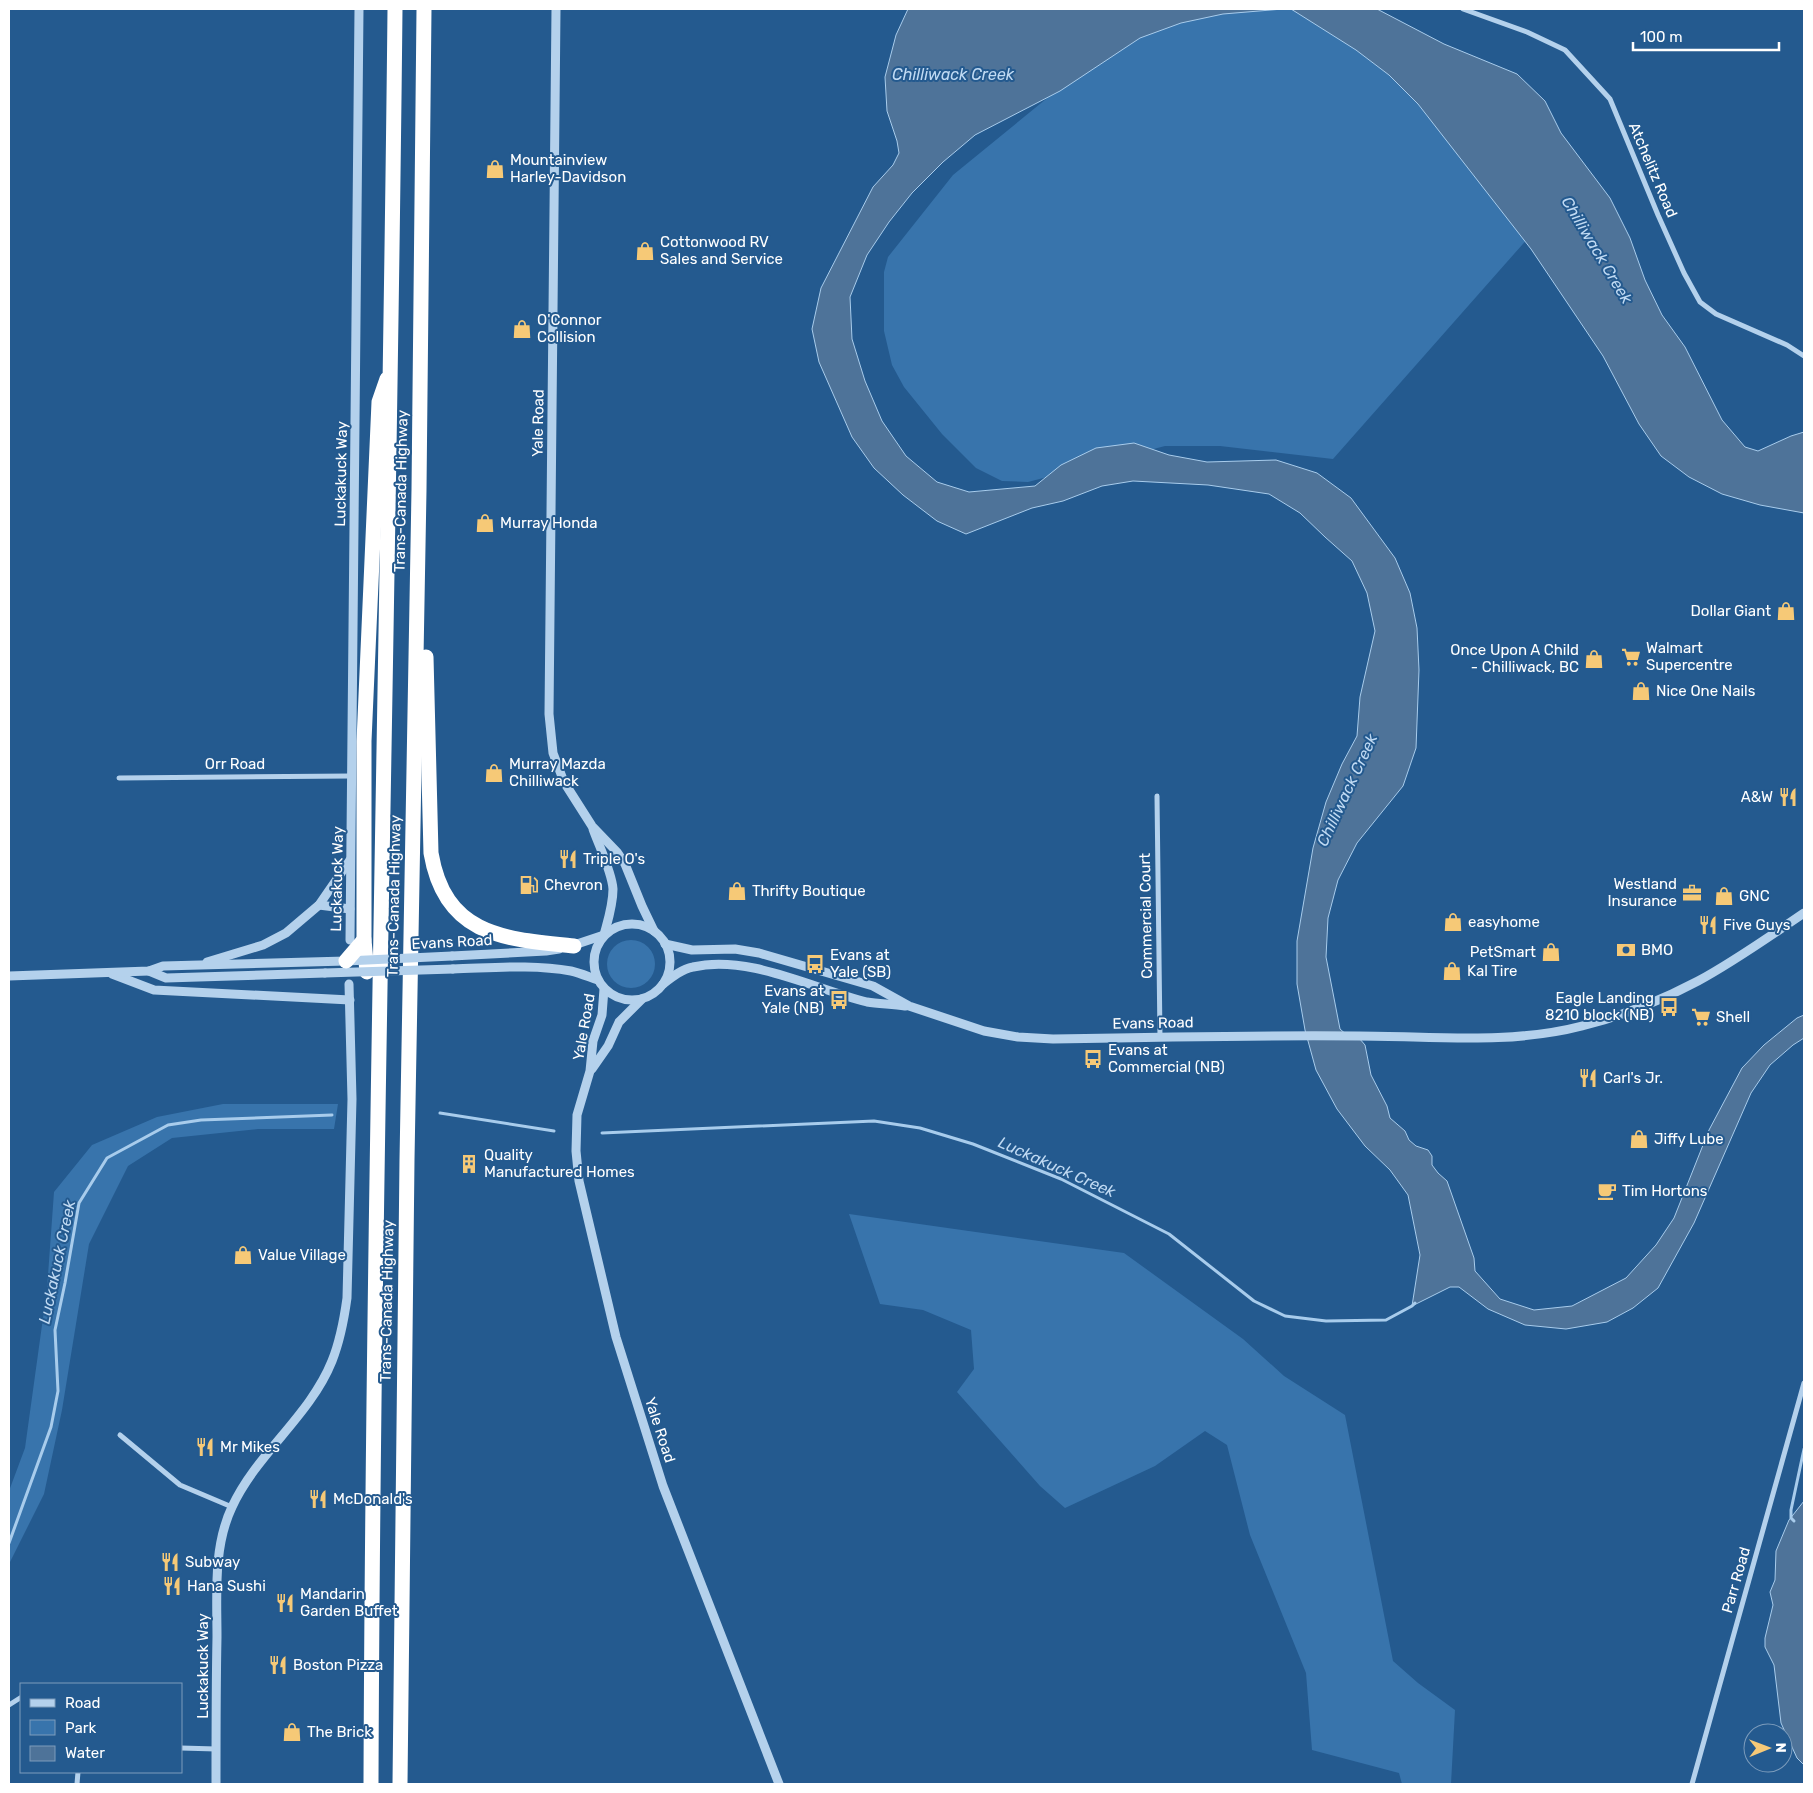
<svg xmlns="http://www.w3.org/2000/svg" width="1813" height="1793" font-family="Rubik,sans-serif">
  <style>
    .green { fill: #3874ac }
    .water { fill: #4e7399; stroke: #a8ccec }
    .lines { fill: none; stroke-linecap: round; stroke-linejoin: round }
    .stream { stroke: #a8ccec; stroke-width: 3 }
    .minor { stroke: #b4d1ec; stroke-width: 5 }
    .tertiary { stroke: #b4d1ec; stroke-width: 9 }
    .motorway { stroke: #fff; stroke-width: 15 }
    .tertiary-bridge { stroke: #b4d1ec; stroke-width: 9 }
    .motorway-bridge { stroke: #fff; stroke-width: 15 }
    .labels { text-anchor: middle; dominant-baseline: central; stroke-width: 4; stroke-linejoin: round; paint-order: stroke }
    .poi-label { font-size: 15px; fill: #fff; stroke: #245a8f; text-anchor: start }
    .street-label { font-size: 15px; fill: #fff; stroke: #245a8f }
    .water-label { font-size: 16px; font-style: italic; fill: #c0daf3; stroke: #245a8f }
  </style>
  <rect width="100%" height="100%" fill="#245a8f"/>
  <!-- green -->
  <g class="green">
    <path d="M 1185,9 L 1295,9 L 1397,65 L 1529,237 L 1333,459 L 1220,446 L 1165,446 L 1028,482 L 1002,481 L 976,468 L 942,434 L 904,387 L 892,365 L 884,331 L 884,272 L 888,257 L 953,175 L 1100,55 Z"/>
    <circle cx="631" cy="964" r="24"/>
    <path d="M 223,1104 L 338,1104 L 334,1129 L 258,1129 L 172,1138 L 128,1166 L 89,1244 L 62,1410 L 44,1494 L 9,1564 L 9,1491 L 25,1448 L 47,1289 L 54,1192 L 92,1145 L 157,1117 Z"/>
    <path d="M 849,1214 L 1124,1253 L 1243,1339 L 1284,1376 L 1345,1415 L 1393,1661 L 1418,1683 L 1455,1710 L 1451,1784 L 1402,1784 L 1399,1773 L 1312,1750 L 1306,1673 L 1250,1535 L 1227,1445 L 1205,1431 L 1155,1466 L 1065,1508 L 1040,1486 L 957,1392 L 974,1369 L 971,1330 L 923,1310 L 880,1304 Z"/>
  </g>
  <!-- water -->
  <g class="water">
    <path d="M 908,9 L 1283,9 L 1223,14 L 1181,23 L 1140,38 L 1060,91 L 975,135 L 943,162 L 912,193 L 889,222 L 867,255 L 850,297 L 852,339 L 865,381 L 882,421 L 906,456 L 937,482 L 969,492 L 1035,486 L 1061,465 L 1096,448 L 1134,443 L 1169,455 L 1207,462 L 1276,460 L 1317,473 L 1351,498 L 1395,558 L 1410,593 L 1417,628 L 1419,670 L 1416,748 L 1403,786 L 1357,843 L 1338,880 L 1328,918 L 1326,957 L 1340,1029 L 1348,1036 L 1359,1038 L 1365,1045 L 1371,1075 L 1387,1106 L 1390,1118 L 1405,1131 L 1409,1140 L 1416,1146 L 1428,1150 L 1432,1156 L 1432,1165 L 1438,1173 L 1447,1181 L 1474,1258 L 1475,1271 L 1500,1299 L 1534,1310 L 1572,1306 L 1626,1278 L 1656,1245 L 1674,1218 L 1709,1130 L 1742,1068 L 1764,1045 L 1797,1018 L 1804,1015 L 1804,1038 L 1793,1045 L 1770,1065 L 1751,1093 L 1694,1223 L 1658,1288 L 1633,1308 L 1607,1322 L 1566,1329 L 1525,1325 L 1488,1309 L 1459,1287 L 1450,1287 L 1412,1306 L 1420,1255 L 1408,1195 L 1390,1170 L 1365,1146 L 1337,1109 L 1316,1070 L 1305,1030 L 1297,984 L 1297,941 L 1313,848 L 1326,802 L 1342,764 L 1357,736 L 1360,697 L 1375,631 L 1367,593 L 1352,561 L 1325,537 L 1300,513 L 1269,494 L 1208,485 L 1133,481 L 1102,486 L 1063,501 L 1032,508 L 966,534 L 937,521 L 903,495 L 874,468 L 852,437 L 819,362 L 812,329 L 821,288 L 873,187 L 893,165 L 899,153 L 897,141 L 887,111 L 885,77 L 896,35 Z"/>
    <path d="M 1291,9 L 1377,9 L 1444,44 L 1517,74 L 1545,101 L 1561,133 L 1610,198 L 1630,238 L 1645,280 L 1662,315 L 1685,347 L 1722,420 L 1745,447 L 1758,451 L 1791,436 L 1804,432 L 1804,513 L 1760,505 L 1722,494 L 1689,477 L 1661,456 L 1639,424 L 1603,356 L 1531,249 L 1418,104 L 1389,75 L 1356,50 Z"/>
    <path d="M 1804,1501 L 1804,1765 L 1797,1758 L 1781,1723 L 1774,1665 L 1765,1647 L 1765,1638 L 1773,1605 L 1770,1592 L 1775,1580 L 1776,1551 L 1789,1520 Z"/>
  </g>
  <g class="lines">
    <!-- stream -->
    <g class="stream">
      <path d="M 440,1113 L 554,1131"/>
      <path d="M 602,1133 L 874,1121 L 920,1128 L 973,1144 L 1061,1179 L 1169,1234 L 1254,1301 L 1285,1316 L 1326,1321 L 1386,1320 L 1412,1306 L 1415,1303"/>
      <path d="M 1794,1521 L 1791,1518 L 1791,1510 L 1804,1449"/>
      <path d="M 9,1543 L 51,1427 L 58,1391 L 55,1330 L 65,1283 L 79,1203 L 107,1158 L 168,1125 L 201,1120 L 332,1115"/>
    </g>
    <!-- minor -->
    <g class="minor">
      <path d="M 1463,9 L 1527,32 L 1565,50 L 1610,99 L 1658,215 L 1684,273 L 1700,302 L 1716,314 L 1787,345 L 1804,356"/>
      <path d="M 119,778 L 351,776"/>
      <path d="M 1157,796 L 1160,1037"/>
      <path d="M 120,1435 L 180,1485 L 232,1507"/>
      <path d="M 9,1705 L 20,1698"/>
      <path d="M 181,1748 L 216,1749"/>
      <path d="M 77,1784 L 78,1772"/>
      <path d="M 1692,1784 L 1804,1383"/>
    </g>
    <!-- tertiary -->
    <g class="tertiary">
      <path d="M 556,9 L 549,714 L 553,753 L 564,782 L 592,826 L 617,852 L 625,864 L 642,906 L 654,931"/>
      <path d="M 593,829 C 599,846 612,872 613,889 C 613,905 608,920 604,935"/>
      <path d="M 319,905 L 350,909"/>
      <circle cx="632" cy="962" r="38"/>
      <path d="M 350,940 L 359,9"/>
      <path d="M 665,944 L 692,950 L 735,949 L 759,953 L 873,986 L 909,1006 L 984,1031 L 1018,1037 L 1053,1039 C 1155,1037 1257,1035 1359,1036 C 1433,1036 1509,1045 1582,1026 C 1622,1016 1662,1000 1698,981 C 1735,961 1770,936 1804,913"/>
      <path d="M 571,946 L 604,935"/>
      <path d="M 452,956 L 546,951 L 559,949"/>
      <path d="M 207,962 L 263,945 L 286,933 L 319,905 L 350,860"/>
      <path d="M 453,969 C 492,968 533,964 571,971 C 580,973 589,977 598,980"/>
      <path d="M 149,971 L 166,978 L 325,973"/>
      <path d="M 112,974 L 154,990 L 350,1000"/>
      <path d="M 9,976 L 149,971 L 163,966 L 346,961"/>
      <path d="M 663,984 C 672,977 682,969 693,967 C 748,954 814,989 867,1002 C 879,1004 893,1004 905,1006"/>
      <path d="M 604,989 L 602,1015 L 593,1041 L 590,1071 L 577,1115 L 576,1151 L 579,1181 L 616,1337 L 663,1486 L 779,1784"/>
      <path d="M 592,1069 L 608,1046 L 619,1022 L 642,999"/>
      <path d="M 216,1784 C 216,1735 216,1686 217,1637 C 217,1594 213,1547 232,1507 C 257,1453 310,1416 332,1361 C 340,1341 344,1320 347,1298 L 352,1099 L 349,984"/>
    </g>
    <!-- motorway -->
    <g class="motorway">
      <path d="M 426,657 L 431,853 C 445,936 504,939 574,946"/>
      <path d="M 367,972 L 364,940 L 364,741 L 379,402 L 387,379"/>
      <path d="M 371,1784 C 373,1192 389,601 395,9"/>
      <path d="M 400,1784 L 407,1160 L 419,490 L 424,9"/>
    </g>
    <!-- tertiary-bridge -->
    <g class="tertiary-bridge">
      <path d="M 346,961 L 452,956"/>
      <path d="M 325,973 L 453,969"/>
    </g>
    <!-- motorway-bridge -->
    <path class="motorway-bridge" d="M 346,961 L 364,940"/>
  </g>
  <!-- icons -->
  <defs>
    <g id="shop-bare" transform="scale(1.5)"><path d="M-5-2.5h2.3a2.7 3.5 0 0 1 5.4 0H5L5.5 6h-11ZM-1.5-2.5h3a1.5 2.3 0 0 0-3 0Z" fill="#f6c977" stroke="#245a8f" stroke-width="2.5" paint-order="stroke"/></g>
    <g id="supermarket-bare" transform="scale(1.5)"><path d="M-6-5.5h2.5l.6 2H6L4.5 2H-2.5L-4.4-4H-6ZM-1.5 3.2a1.3 1.3 0 1 0 .1 0ZM3 3.2a1.3 1.3 0 1 0 .1 0Z" fill="#f6c977" stroke="#245a8f" stroke-width="2.5" paint-order="stroke"/></g>
    <g id="restaurant-bare" transform="scale(1.5)"><path d="M-5-6h1v4h1v-4h1v4h1v-4h1v5L-1.5 .5V6h-2V.5L-5-1ZM5-6V6H3V1.5H1.5Q1.5-4 5-6Z" fill="#f6c977" stroke="#245a8f" stroke-width="2.5" paint-order="stroke"/></g>
    <g id="fuel-bare" transform="scale(1.5)"><path d="M-5.5-6h7V0h2V4h1.3V-2.5L3-4.5l.8-.8L6-3V5H2.5V1h-1V6h-7ZM-4.2-4.7v3.2H.2V-4.7Z" fill="#f6c977" stroke="#245a8f" stroke-width="2.5" paint-order="stroke"/></g>
    <g id="office-bare" transform="scale(1.5)"><path d="M-6-3h4V-5.5h4V-3h4V5H-6ZM-1-4.5V-3h2v-1.5ZM-6 0V1H6V0Z" fill="#f6c977" stroke="#245a8f" stroke-width="2.5" paint-order="stroke"/></g>
    <g id="bank-bare" transform="scale(1.5)"><path d="M-6-4H6V4H-6ZM0-2.3a2.3 2.3 0 1 0 0 4.6a2.3 2.3 0 1 0 0-4.6Z" fill="#f6c977" stroke="#245a8f" stroke-width="2.5" paint-order="stroke"/></g>
    <g id="bus-bare" transform="scale(1.5)"><path d="M-5-6H5V4H4V6H2V4H-2V6H-4V4H-5ZM-3.5-4V0h7V-4ZM-3.5 1.2v1.5H-2V1.2ZM2 1.2v1.5H3.5V1.2Z" fill="#f6c977" stroke="#245a8f" stroke-width="2.5" paint-order="stroke"/></g>
    <g id="building-bare" transform="scale(1.5)"><path d="M-4-6H4V6H1V3H-1V6H-4ZM-2.5-4.3h1.7v1.8h-1.7ZM.8-4.3h1.7v1.8H.8ZM-2.5-1h1.7V.8h-1.7ZM.8-1h1.7V.8H.8Z" fill="#f6c977" stroke="#245a8f" stroke-width="2.5" paint-order="stroke"/></g>
    <g id="cafe-bare" transform="scale(1.5)"><path d="M-5.5-4.5H6V0H3Q3 3.5 0 3.5H-2.5Q-5.5 3.5-5.5 0ZM3-3.2v2h1.7v-2ZM-6 4.5H4V6H-6Z" fill="#f6c977" stroke="#245a8f" stroke-width="2.5" paint-order="stroke"/></g>
  </defs>
  <g fill-rule="evenodd">
    <use href="#shop-bare" x="495" y="169"/>
    <use href="#shop-bare" x="645" y="251"/>
    <use href="#shop-bare" x="522" y="329"/>
    <use href="#shop-bare" x="485" y="523"/>
    <use href="#shop-bare" x="1786" y="611"/>
    <use href="#supermarket-bare" x="1631" y="657"/>
    <use href="#shop-bare" x="1594" y="659"/>
    <use href="#shop-bare" x="1641" y="691"/>
    <use href="#shop-bare" x="494" y="773"/>
    <use href="#restaurant-bare" x="1788" y="797"/>
    <use href="#restaurant-bare" x="568" y="859"/>
    <use href="#fuel-bare" x="529" y="885"/>
    <use href="#shop-bare" x="737" y="891"/>
    <use href="#office-bare" x="1692" y="893"/>
    <use href="#shop-bare" x="1724" y="896"/>
    <use href="#shop-bare" x="1453" y="922"/>
    <use href="#restaurant-bare" x="1708" y="925"/>
    <use href="#bank-bare" x="1626" y="950"/>
    <use href="#shop-bare" x="1551" y="952"/>
    <use href="#bus-bare" x="815" y="964"/>
    <use href="#shop-bare" x="1452" y="971"/>
    <use href="#bus-bare" x="839" y="1000"/>
    <use href="#bus-bare" x="1669" y="1007"/>
    <use href="#supermarket-bare" x="1701" y="1017"/>
    <use href="#bus-bare" x="1093" y="1059"/>
    <use href="#restaurant-bare" x="1588" y="1078"/>
    <use href="#shop-bare" x="1639" y="1139"/>
    <use href="#building-bare" x="469" y="1164"/>
    <use href="#cafe-bare" x="1607" y="1191"/>
    <use href="#shop-bare" x="243" y="1255"/>
    <use href="#restaurant-bare" x="205" y="1447"/>
    <use href="#restaurant-bare" x="318" y="1499"/>
    <use href="#restaurant-bare" x="170" y="1562"/>
    <use href="#restaurant-bare" x="172" y="1586"/>
    <use href="#restaurant-bare" x="285" y="1603"/>
    <use href="#restaurant-bare" x="278" y="1665"/>
    <use href="#shop-bare" x="292" y="1732"/>
  </g>
  <g class="labels">
    <!-- poi labels -->
    <g class="poi-label">
      <text x="510" y="160">Mountainview<tspan x="510" dy="17">Harley-Davidson</tspan></text>
      <text x="660" y="242">Cottonwood RV<tspan x="660" dy="17">Sales and Service</tspan></text>
      <text x="537" y="320">O'Connor<tspan x="537" dy="17">Collision</tspan></text>
      <text x="500" y="523">Murray Honda</text>
      <text x="1771" y="611" text-anchor="end">Dollar Giant</text>
      <text x="1646" y="648">Walmart<tspan x="1646" dy="17">Supercentre</tspan></text>
      <text x="1579" y="650" text-anchor="end">Once Upon A Child<tspan x="1579" dy="17">- Chilliwack, BC</tspan></text>
      <text x="1656" y="691">Nice One Nails</text>
      <text x="509" y="764">Murray Mazda<tspan x="509" dy="17">Chilliwack</tspan></text>
      <text x="1773" y="797" text-anchor="end">A&amp;W</text>
      <text x="583" y="859">Triple O's</text>
      <text x="1677" y="884" text-anchor="end">Westland<tspan x="1677" dy="17">Insurance</tspan></text>
      <text x="544" y="885">Chevron</text>
      <text x="752" y="891">Thrifty Boutique</text>
      <text x="1739" y="896">GNC</text>
      <text x="1468" y="922">easyhome</text>
      <text x="1723" y="925">Five Guys</text>
      <text x="1641" y="950">BMO</text>
      <text x="1536" y="952" text-anchor="end">PetSmart</text>
      <text x="830" y="955">Evans at<tspan x="830" dy="17">Yale (SB)</tspan></text>
      <text x="1467" y="971">Kal Tire</text>
      <text x="824" y="991" text-anchor="end">Evans at<tspan x="824" dy="17">Yale (NB)</tspan></text>
      <text x="1654" y="998" text-anchor="end">Eagle Landing<tspan x="1654" dy="17">8210 block (NB)</tspan></text>
      <text x="1716" y="1017">Shell</text>
      <text x="1108" y="1050">Evans at<tspan x="1108" dy="17">Commercial (NB)</tspan></text>
      <text x="1603" y="1078">Carl's Jr.</text>
      <text x="1654" y="1139">Jiffy Lube</text>
      <text x="484" y="1155">Quality<tspan x="484" dy="17">Manufactured Homes</tspan></text>
      <text x="1622" y="1191">Tim Hortons</text>
      <text x="258" y="1255">Value Village</text>
      <text x="220" y="1447">Mr Mikes</text>
      <text x="333" y="1499">McDonald's</text>
      <text x="185" y="1562">Subway</text>
      <text x="187" y="1586">Hana Sushi</text>
      <text x="300" y="1594">Mandarin<tspan x="300" dy="17">Garden Buffet</tspan></text>
      <text x="293" y="1665">Boston Pizza</text>
      <text x="307" y="1732">The Brick</text>
    </g>
    <!-- street labels -->
    <g class="street-label">
      <text transform="translate(1653 170) rotate(67)">Atchelitz Road</text>
      <text transform="translate(538 423) rotate(-89)">Yale Road</text>
      <text transform="translate(341 474) rotate(-89)">Luckakuck Way</text>
      <text transform="translate(401 491) rotate(-89)">Trans-Canada Highway</text>
      <text x="235" y="764">Orr Road</text>
      <text transform="translate(337 879) rotate(-89)">Luckakuck Way</text>
      <text transform="translate(394 896) rotate(-89)">Trans-Canada Highway</text>
      <text transform="translate(1146 916) rotate(-91)">Commercial Court</text>
      <text transform="translate(452 942) rotate(-3)">Evans Road</text>
      <text transform="translate(1153 1023) rotate(-1)">Evans Road</text>
      <text transform="translate(584 1027) rotate(-80)">Yale Road</text>
      <text transform="translate(387 1301) rotate(-89)">Trans-Canada Highway</text>
      <text transform="translate(660 1430) rotate(72)">Yale Road</text>
      <text transform="translate(1736 1580) rotate(-74)">Parr Road</text>
      <text transform="translate(203 1666) rotate(-90)">Luckakuck Way</text>
    </g>
    <!-- water labels -->
    <g class="water-label">
      <text x="953" y="74">Chilliwack Creek</text>
      <text transform="translate(1597 250) rotate(59)">Chilliwack Creek</text>
      <text transform="translate(1347 790) rotate(-65)">Chilliwack Creek</text>
      <text transform="translate(1057 1167) rotate(24)">Luckakuck Creek</text>
      <text transform="translate(57 1262) rotate(-78)">Luckakuck Creek</text>
    </g>
  </g>
  <!-- border -->
  <rect width="1813" height="1793" fill="none" stroke="#ffffff" stroke-width="20"/>
  <!-- legend -->
  <rect x="20" y="1683" width="162" height="90" fill="#245a8f" stroke="#7c9cbc"/>
  <rect x="30" y="1699" width="25" height="8" fill="#b4d1ec" stroke="#7c9cbc"/>
  <text x="65" y="1708" font-size="15" fill="#ffffff">Road</text>
  <rect x="30" y="1720" width="25" height="15" fill="#3874ac" stroke="#7c9cbc"/>
  <text x="65" y="1733" font-size="15" fill="#ffffff">Park</text>
  <rect x="30" y="1746" width="25" height="15" fill="#4e7399" stroke="#7c9cbc"/>
  <text x="65" y="1758" font-size="15" fill="#ffffff">Water</text>
  <!-- north arrow -->
  <g transform="translate(1768 1748) rotate(89)"><circle r="24" fill="#245a8f" stroke="#7c9cbc"/>
  <path d="M0-4L9 19L0 12L-9 19Z" fill="#f6c977"/>
  <text y="-8" font-size="14" font-weight="bold" text-anchor="middle" fill="#ffffff">N</text>
  </g>
  <!-- scale -->
  <path d="M1633 42v8h146v-8" fill="none" stroke="#ffffff" stroke-width="2.5"/>
  <text x="1640" y="42" font-size="15" fill="#ffffff" stroke="#245a8f" stroke-width="4" paint-order="stroke">100 m</text>
</svg>
